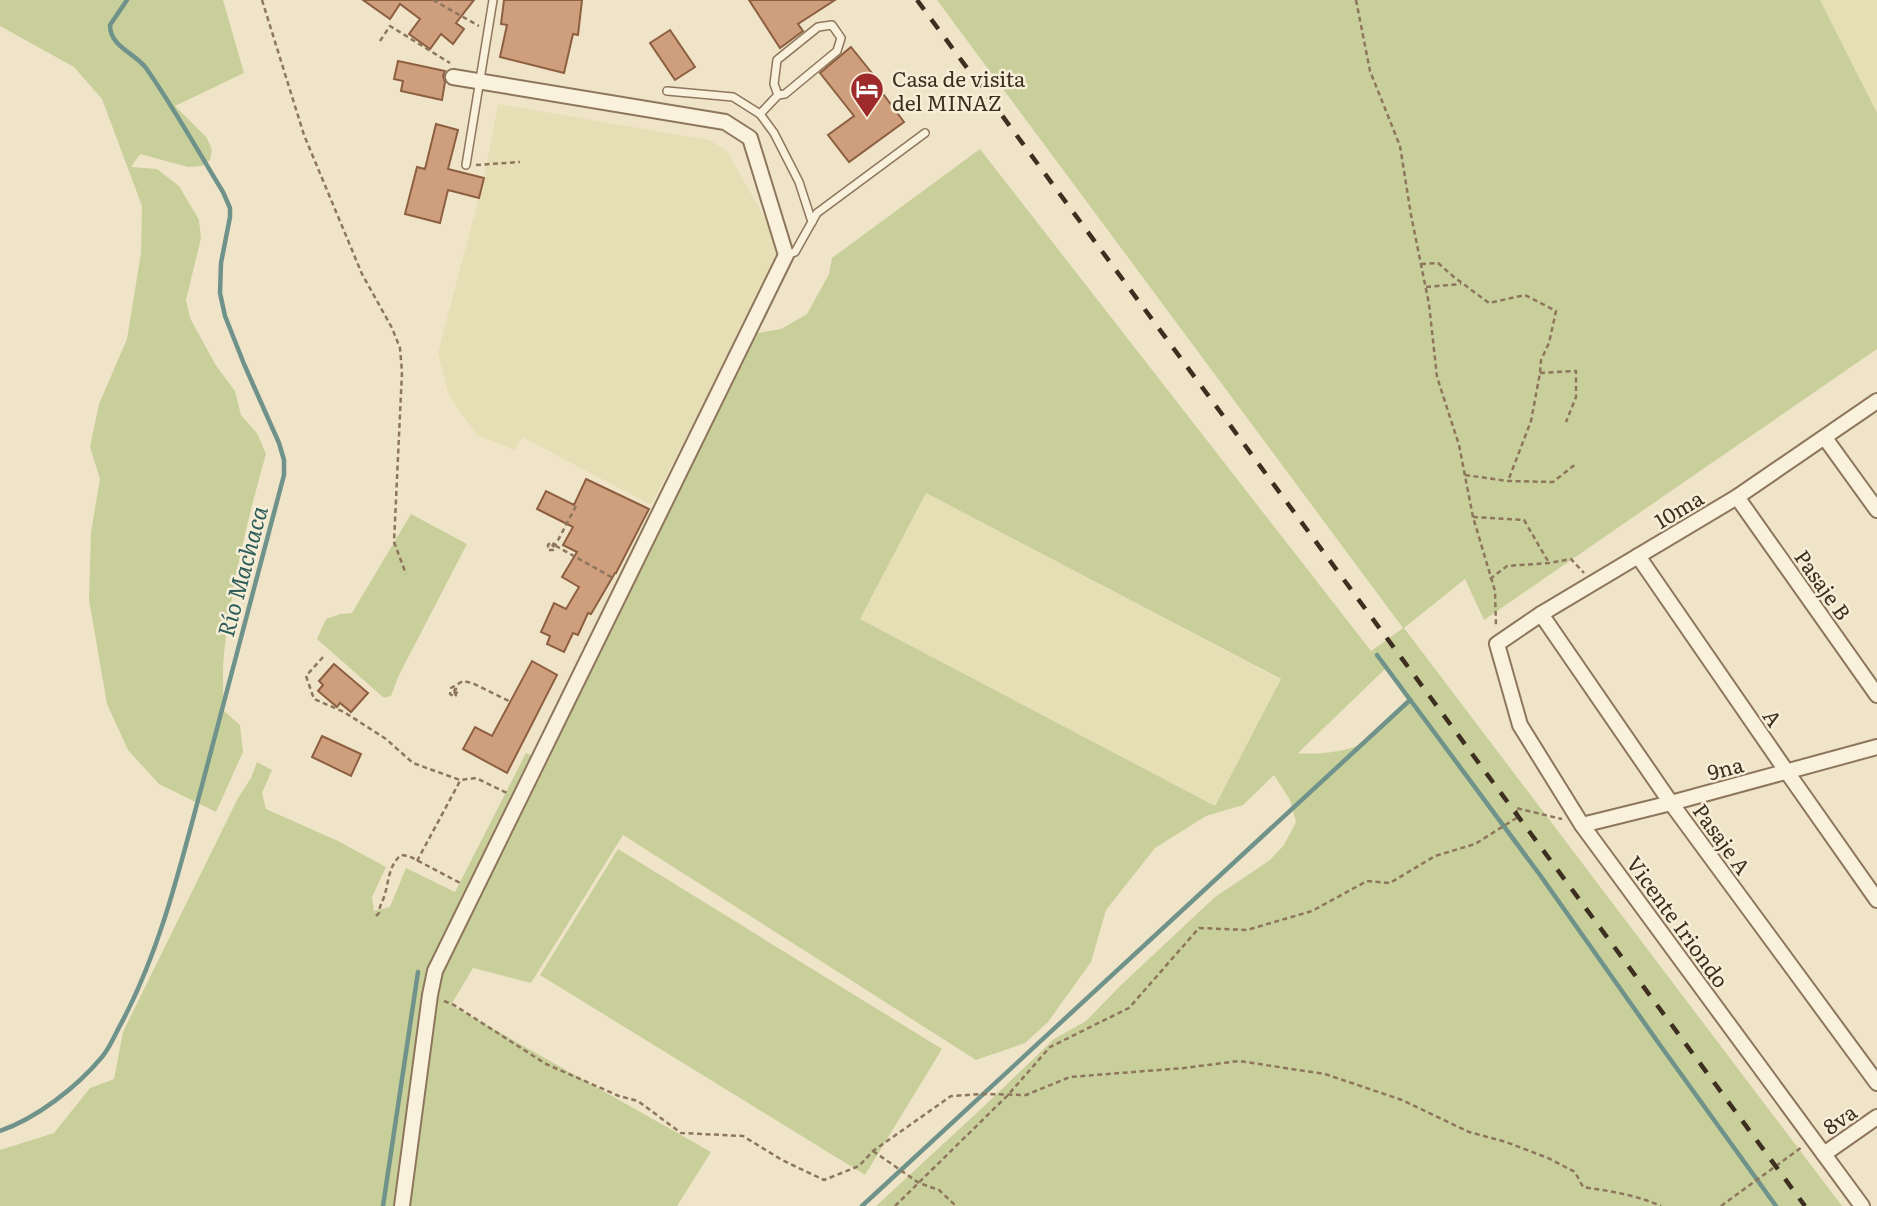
<svg xmlns="http://www.w3.org/2000/svg" width="1877" height="1206" font-family="Literata,serif">
  <style>
    .farmland { fill: #e6deb5 }
    .green { fill: #c9cf9b; fill-rule: evenodd }
    .lines { fill: none; stroke-linecap: round; stroke-linejoin: round }
    .stream { stroke: #6f938a; stroke-width: 4.5 }
    .building { fill: #cf9f7d; stroke: #8d5f41; stroke-width: 2 }
    .lane-casing { stroke: #8d765c; stroke-width: 10 }
    .street-casing { stroke: #8d765c; stroke-width: 18 }
    .path { stroke: #8d765c; stroke-width: 2.5; stroke-dasharray: 5 3.5; stroke-linecap: butt }
    .lane { stroke: #faf1dc; stroke-width: 7 }
    .street { stroke: #faf1dc; stroke-width: 14 }
    .rail { stroke: #3d2e20; stroke-width: 4.5; stroke-dasharray: 12 12; stroke-linecap: butt }
    .labels { text-anchor: middle; dominant-baseline: central; stroke-width: 5; stroke-linejoin: round; paint-order: stroke }
    .poi-label { font-size: 21px; fill: #3d2e20; stroke: #f7eed8; text-anchor: start }
    .street-label { font-size: 21px; fill: #3d2e20; stroke: #f7eed8 }
    .water-label { font-size: 23px; font-style: italic; fill: #2f5d5a; stroke: #f7eed8 }
  </style>
  <rect width="100%" height="100%" fill="#f0e4c8"/>
  <!-- farmland -->
  <g class="farmland">
    <path d="M 1820,0 L 1877,0 L 1877,113 Z"/>
    <path d="M 498,104 L 709,140 L 727,151 L 777,240 L 779,259 L 651,505 L 522,437 L 515,450 L 477,435 L 449,396 L 438,353 L 484,178 Z"/>
    <path d="M 926,493 L 1281,680 L 1215,806 L 860,619 Z"/>
  </g>
  <!-- green -->
  <g class="green">
    <path d="M 0,0 L 223,0 L 244,73 L 175,106 L 207,138 L 212,150 L 210,160 L 202,166 L 188,167 L 140,154 L 131,167 L 157,169 L 179,186 L 199,220 L 201,238 L 186,300 L 190,318 L 215,364 L 235,391 L 241,415 L 257,433 L 266,454 C 248,517 233,580 225,645 C 222,667 223,689 224,711 L 240,725 L 243,752 L 216,812 L 159,784 L 128,750 L 107,704 L 89,600 L 91,532 L 100,479 L 90,447 L 99,404 L 127,339 L 141,253 L 142,206 L 102,99 L 74,67 L 0,26 Z"/>
    <path d="M 937,0 L 1820,0 L 1877,113 L 1877,349 L 1484,620 L 1465,579 L 1404,628 L 1842,1206 L 876,1206 L 981,1109 L 1054,1039 L 1086,1021 L 1120,986 L 1215,897 L 1270,860 L 1284,845 L 1296,822 L 1290,800 L 1274,775 L 1243,805 L 1206,816 L 1155,848 L 1106,910 L 1091,962 L 1048,1022 L 1025,1043 L 976,1060 L 623,835 L 531,983 L 473,968 L 451,1005 L 711,1152 L 677,1206 L 401,1206 L 435,971 L 747,335 L 781,329 L 807,314 L 829,274 L 832,258 L 980,149 L 1371,651 L 1403,628 ZM 926,493 L 1281,679 L 1215,806 L 860,619 ZM 1385,669 L 1410,704 L 1407,701 C 1392,715 1378,731 1362,743 C 1350,752 1313,755 1298,753 Z"/>
    <path d="M 411,514 L 467,544 L 399,675 L 391,696 L 384,698 L 317,639 L 326,619 L 340,614 L 352,613 Z"/>
    <path d="M 526,753 L 531,755 L 427,978 L 395,1206 L 0,1206 L 0,1150 L 54,1133 L 90,1088 L 114,1079 L 123,1032 L 238,798 L 251,778 L 257,762 L 272,770 L 262,793 L 266,809 L 338,841 L 386,867 L 372,897 L 374,911 L 390,907 L 406,868 L 455,892 Z"/>
    <path d="M 618,849 L 942,1049 L 865,1175 L 540,975 Z"/>
  </g>
  <g class="lines">
    <!-- stream -->
    <g class="stream">
      <path d="M 1377,655 L 1540,875 L 1660,1045 L 1776,1206"/>
      <path d="M 0,1131 C 37,1118 77,1087 102,1057 C 111,1046 116,1032 123,1020 C 161,947 180,867 201,789 C 229,684 256,580 284,475 L 284,460 L 279,443 L 244,364 L 225,316 L 220,293 L 221,263 L 230,217 L 230,208 L 223,192 C 198,151 174,108 146,68 C 135,53 110,47 110,25 L 127,0"/>
      <path d="M 383,1206 L 418,972"/>
      <path d="M 862,1206 L 1410,700"/>
    </g>
  </g>
  <!-- building -->
  <g class="building">
    <path d="M 363,0 L 474,0 L 456,23 L 464,29 L 453,44 L 441,34 L 430,49 L 409,34 L 420,19 L 400,4 L 390,19 Z"/>
    <path d="M 504,0 L 582,0 L 578,35 L 573,34 L 564,73 L 500,57 L 507,25 L 501,24 Z"/>
    <path d="M 749,0 L 835,0 L 798,24 L 803,31 L 780,48 Z"/>
    <path d="M 670,30 L 695,67 L 675,80 L 650,43 Z"/>
    <path d="M 851,47 L 875,77 L 872,79 L 904,122 L 849,162 L 828,135 L 854,116 L 820,73 Z"/>
    <path d="M 398,61 L 445,71 L 443,76 L 445,82 L 442,100 L 401,91 L 403,81 L 394,79 Z"/>
    <path d="M 436,124 L 458,130 L 448,169 L 484,178 L 479,198 L 448,190 L 440,223 L 405,214 L 417,167 L 425,169 Z"/>
    <path d="M 586,479 L 649,509 L 616,573 L 615,573 L 591,614 L 588,613 L 578,635 L 573,633 L 564,652 L 547,644 L 550,636 L 541,632 L 554,603 L 566,609 L 579,587 L 562,577 L 577,552 L 563,545 L 573,527 L 537,509 L 546,491 L 574,505 Z"/>
    <path d="M 532,661 L 557,675 L 507,773 L 463,749 L 475,727 L 492,736 Z"/>
    <path d="M 334,664 L 368,693 L 351,712 L 340,703 L 337,707 L 318,691 L 323,685 L 319,681 Z"/>
    <path d="M 322,736 L 361,754 L 351,776 L 312,757 Z"/>
  </g>
  <g class="lines">
    <!-- lane casing -->
    <g class="lane-casing">
      <g id="lane">
        <path d="M 667,91 L 733,97 L 760,114 L 774,133 L 799,182 L 812,222"/>
        <path d="M 760,114 L 778,95 L 785,94 L 797,84 L 837,51 L 841,38 L 832,25 L 818,27 L 777,60 L 774,84 L 778,95"/>
        <path d="M 466,165 L 493,0"/>
        <path d="M 787,255 L 795,252 L 817,213 L 925,133"/>
      </g>
    </g>
    <!-- street casing -->
    <g class="street-casing">
      <g id="street">
        <path d="M 1825,438 L 1877,510"/>
        <path d="M 1737,497 L 1877,695"/>
        <path d="M 1638,556 L 1787,772 L 1877,900"/>
        <path d="M 1541,614 L 1671,803 L 1877,1083"/>
        <path d="M 1582,825 L 1671,803 L 1877,747"/>
        <path d="M 1824,1154 L 1877,1117"/>
        <path d="M 402,1206 L 430,995 L 435,971 L 786,255 L 750,138 L 725,122 L 453,77"/>
        <path d="M 1862,1206 L 1582,825 L 1520,725 L 1497,644 L 1541,614 L 1737,497 L 1877,401"/>
      </g>
    </g>
    <!-- path -->
    <g class="path">
      <path d="M 262,0 L 304,135 L 362,274 L 392,328 L 400,348 L 402,372 L 394,542 L 406,574"/>
      <path d="M 433,0 L 479,26"/>
      <path d="M 1356,0 L 1370,71 L 1400,146 L 1411,215 L 1429,304 L 1437,377 L 1459,445 L 1473,517 L 1495,591 L 1496,626"/>
      <path d="M 380,41 L 390,26 L 450,63"/>
      <path d="M 476,165 L 520,162"/>
      <path d="M 1421,264 L 1438,263 L 1454,277 L 1489,303 L 1525,295 L 1556,311 L 1549,343 L 1541,360 L 1540,373 L 1531,421 L 1508,481"/>
      <path d="M 1426,287 L 1461,284"/>
      <path d="M 1540,373 L 1576,371 L 1576,397 L 1566,422"/>
      <path d="M 1465,475 L 1508,481 L 1553,482 L 1577,463"/>
      <path d="M 576,506 L 556,544 L 552,548 L 551,547 L 554,544 L 551,542 L 548,545 L 548,550 L 553,550 L 556,546 L 613,578"/>
      <path d="M 1473,517 L 1524,520 L 1549,563"/>
      <path d="M 1490,579 L 1507,566 L 1549,563 L 1571,559 L 1584,573"/>
      <path d="M 323,657 L 306,676 L 314,699 L 344,712 L 386,739 L 413,763 L 460,780 L 476,778 L 507,793"/>
      <path d="M 454,693 L 456,692 L 453,694 L 455,689 L 458,689 L 455,697 L 450,694 L 451,688 L 463,681 L 472,683 L 511,702"/>
      <path d="M 417,861 L 460,781"/>
      <path d="M 376,916 L 379,913 C 379,907 382,903 384,897 C 389,882 388,866 401,855 L 409,856 L 462,884"/>
      <path d="M 444,1001 L 454,1005 L 546,1064 L 619,1096 L 638,1101 L 681,1133 L 743,1136 L 782,1160 L 824,1180 L 859,1166 L 873,1151 L 951,1096 L 983,1094 L 1026,1095 L 1070,1077 L 1184,1068 L 1239,1061 L 1325,1074 L 1402,1100 L 1469,1132 L 1506,1142 L 1548,1158 L 1575,1172 L 1583,1187 C 1610,1191 1636,1195 1661,1206"/>
      <path d="M 873,1151 L 919,1183 L 939,1190 L 956,1206"/>
      <path d="M 895,1206 L 1008,1095 L 1050,1047 L 1129,1008 L 1199,928 L 1247,930 L 1312,911 L 1367,881 L 1390,883 L 1435,856 L 1475,844 L 1518,817 L 1516,808 L 1562,819"/>
      <path d="M 1721,1206 L 1802,1147"/>
    </g>
    <!-- lane -->
    <use href="#lane" class="lane"/>
    <!-- street -->
    <use href="#street" class="street"/>
    <!-- rail -->
    <path class="rail" d="M 917,0 L 1805,1206"/>
  </g>
  <!-- icons -->
  <defs>
    <g id="hotel-pin" transform="scale(1.75)"><path d="M0 17L-7.5 6A9.5 9.5 0 1 1 7.5 6Z" fill="#9e2a2b" stroke="#f7eed8"/><path d="M-6-4.5h1.5V1H6V5H4.5V3h-9V5H-6ZM-4 0a1.8 1.8 0 1 1 3.6 0ZM.5 0V-2.5h3Q6-2.5 6 0Z" fill="#fff"/></g>
  </defs>
  <g fill-rule="evenodd">
    <use href="#hotel-pin" x="867" y="89"/>
  </g>
  <g class="labels">
    <!-- poi labels -->
    <g class="poi-label">
      <text x="892" y="77">Casa de visita<tspan x="892" dy="24">del MINAZ</tspan></text>
    </g>
    <!-- street labels -->
    <g class="street-label">
      <text transform="translate(1678 508) rotate(-31)">10ma</text>
      <text transform="translate(1824 584) rotate(55)">Pasaje B</text>
      <text transform="translate(1774 717) rotate(56)">A</text>
      <text transform="translate(1725 767) rotate(-15)">9na</text>
      <text transform="translate(1723 838) rotate(54)">Pasaje A</text>
      <text transform="translate(1679 921) rotate(54)">Vicente Iriondo</text>
      <text transform="translate(1839 1118) rotate(-35)">8va</text>
    </g>
    <!-- water labels -->
    <g class="water-label">
      <text transform="translate(241 571) rotate(-75)">Río Machaca</text>
    </g>
  </g>
</svg>
